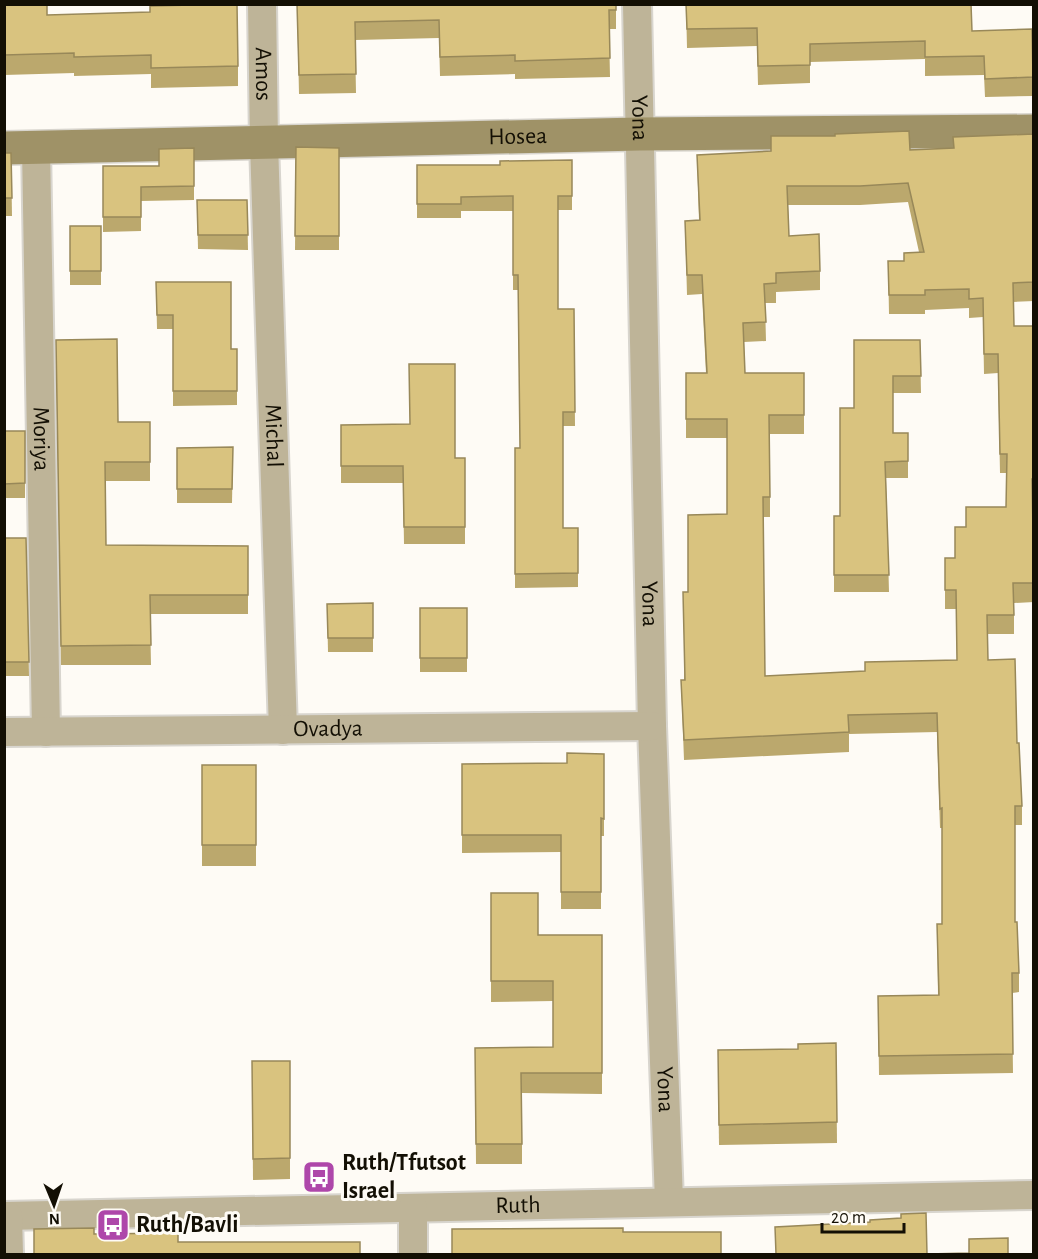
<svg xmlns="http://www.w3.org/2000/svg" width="1038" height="1259" font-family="'Alegreya Sans',sans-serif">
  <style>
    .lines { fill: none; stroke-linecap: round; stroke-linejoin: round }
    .street-casing { stroke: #d8d5ce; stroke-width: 32 }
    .secondary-casing { stroke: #d8d5ce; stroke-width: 36 }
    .street { stroke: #beb498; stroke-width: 28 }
    .secondary { stroke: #9f9267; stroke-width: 33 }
    .wall { fill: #bba86d; fill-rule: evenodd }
    .building { fill: #d9c37f; stroke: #988859; stroke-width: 1.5; fill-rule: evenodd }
    .labels { text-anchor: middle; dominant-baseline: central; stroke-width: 6; stroke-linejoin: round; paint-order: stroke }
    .street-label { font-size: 24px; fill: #130f04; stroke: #fefbf5 }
    .poi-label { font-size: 24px; font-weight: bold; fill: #130f04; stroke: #fefbf5; text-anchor: start }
  </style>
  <rect width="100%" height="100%" fill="#fefbf5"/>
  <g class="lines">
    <!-- street casing -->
    <g class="street-casing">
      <g id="street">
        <path id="s1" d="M 262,4 L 264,143 L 283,730"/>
        <path id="s2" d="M 637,4 L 652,726 L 669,1202"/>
        <path id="s3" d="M 36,147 L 46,732"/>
        <path id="s4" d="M 4,732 L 652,726"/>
        <path id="s5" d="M 4,1216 L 1034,1195"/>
        <path d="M 8,1216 L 9,1254"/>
        <path d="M 413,1254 L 413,1208"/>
      </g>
    </g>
    <!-- secondary casing -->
    <g class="secondary-casing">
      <g id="secondary">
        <path id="s6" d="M 4,148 L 639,134 L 1034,131"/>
      </g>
    </g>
    <!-- street -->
    <use href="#street" class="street"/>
    <!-- secondary -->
    <use href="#secondary" class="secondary"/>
  </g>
  <!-- wall -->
  <g class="wall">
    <path d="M 4,4 L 47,15 L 238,66 L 238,86 L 151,88 L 151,74 L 74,76 L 74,73 L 4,75 Z"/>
    <path d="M 297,4 L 616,4 L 616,29 L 609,29 L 610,77 L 515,79 L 515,74 L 440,76 L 439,38 L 355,40 L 356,93 L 299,94 Z"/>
    <path d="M 686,4 L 972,31 L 1033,77 L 1033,96 L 985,97 L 984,75 L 925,76 L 925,59 L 810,62 L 810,83 L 758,85 L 757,46 L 687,48 Z"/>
    <path d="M 1034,134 L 1034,301 L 1013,302 L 1014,326 L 1034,326 L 1034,499 L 1033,498 L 1034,602 L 1014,603 L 1014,634 L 987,634 L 988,660 L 1017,743 L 1022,806 L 1022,825 L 1015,825 L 1015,922 L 1019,973 L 1019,992 L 1012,993 L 1013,1073 L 879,1075 L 878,996 L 938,995 L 937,924 L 942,924 L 942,828 L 940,828 L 937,732 L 849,734 L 849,752 L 684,760 L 681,680 L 684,680 L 688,592 L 727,514 L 727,438 L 686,438 L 686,373 L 706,373 L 702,294 L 687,295 L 685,221 L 699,220 L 697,155 L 953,148 ZM 908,202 L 919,252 L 904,261 L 888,261 L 889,314 L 925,314 L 925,310 L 969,308 L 969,318 L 983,317 L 984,374 L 998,373 L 1000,473 L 1007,473 L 1006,507 L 966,527 L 955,558 L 945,558 L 945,609 L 956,609 L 957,660 L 865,671 L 765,676 L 763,517 L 770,517 L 770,434 L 804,434 L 804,373 L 745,373 L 744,342 L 766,341 L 765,303 L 776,303 L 776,292 L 820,290 L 820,271 L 789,236 L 788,205 L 860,205 Z"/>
    <path d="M 296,147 L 339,148 L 339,250 L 295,250 Z"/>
    <path d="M 4,153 L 11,153 L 12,216 L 4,216 Z"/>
    <path d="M 572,160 L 572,210 L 558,210 L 558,309 L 574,309 L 575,426 L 563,426 L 563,528 L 578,528 L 578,587 L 515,588 L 515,448 L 520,448 L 518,290 L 513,290 L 513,211 L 461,211 L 461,218 L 417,218 L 417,165 L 500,165 Z"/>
    <path d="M 103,166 L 194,186 L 194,200 L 141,201 L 141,231 L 103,232 Z"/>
    <path d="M 197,200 L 247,200 L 248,250 L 198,249 Z"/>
    <rect x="70" y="226" width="31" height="59"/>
    <path d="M 156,282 L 231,349 L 237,349 L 237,405 L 173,406 L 173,329 L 157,329 Z"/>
    <path d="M 920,340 L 921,393 L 893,393 L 893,433 L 908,433 L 908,478 L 886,478 L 889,592 L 834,592 L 834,516 L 840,516 L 854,408 Z"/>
    <path d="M 56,359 L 118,422 L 150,422 L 150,481 L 105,481 L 106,545 L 248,546 L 248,614 L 150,614 L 151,665 L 61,665 Z"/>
    <path d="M 341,425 L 455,458 L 465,458 L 465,544 L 404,544 L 403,483 L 341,483 Z"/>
    <path d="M 4,431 L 25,483 L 25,498 L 4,498 Z"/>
    <path d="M 233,447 L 232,503 L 177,503 L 177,448 Z"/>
    <path d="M 4,538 L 26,538 L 29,676 L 4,676 Z"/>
    <path d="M 373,603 L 373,652 L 328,652 L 327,604 Z"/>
    <rect x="420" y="608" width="47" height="64"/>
    <path d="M 604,754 L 604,836 L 601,836 L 601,909 L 561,909 L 561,852 L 462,853 L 462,764 L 567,763 Z"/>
    <rect x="202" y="765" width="54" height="101"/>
    <path d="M 491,893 L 538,935 L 602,935 L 602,1094 L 522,1093 L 522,1164 L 476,1164 L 475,1048 L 553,1047 L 553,1001 L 491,1002 Z"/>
    <path d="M 836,1043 L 837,1143 L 719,1145 L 718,1071 L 798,1049 Z"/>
    <path d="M 252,1061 L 290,1061 L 290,1179 L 253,1180 Z"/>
  </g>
  <!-- building -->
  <g class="building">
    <path d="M 4,4 L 47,4 L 47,15 L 150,12 L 150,6 L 237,4 L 238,66 L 151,68 L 151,55 L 74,57 L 74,53 L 4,55 Z"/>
    <path d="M 297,4 L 616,4 L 616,10 L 609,10 L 610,58 L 515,61 L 515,55 L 440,57 L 439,20 L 355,22 L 356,74 L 299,75 Z"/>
    <path d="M 686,4 L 971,4 L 972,31 L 1032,29 L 1033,77 L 985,79 L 984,56 L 925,57 L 925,41 L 810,44 L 810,65 L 758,66 L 757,28 L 687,29 Z"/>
    <path d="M 909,131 L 910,150 L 954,148 L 953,137 L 1034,134 L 1034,282 L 1013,283 L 1014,326 L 1034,326 L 1034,479 L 1032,479 L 1034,583 L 1013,583 L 1014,615 L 987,615 L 988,660 L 1015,659 L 1017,743 L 1019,743 L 1022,806 L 1015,806 L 1015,922 L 1017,922 L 1019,973 L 1012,973 L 1013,1054 L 879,1056 L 878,996 L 939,995 L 937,924 L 942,924 L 942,808 L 940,809 L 937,713 L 848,715 L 849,732 L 684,740 L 681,680 L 685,680 L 683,592 L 688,592 L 688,515 L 727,514 L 727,419 L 686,419 L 686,373 L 707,373 L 702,275 L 687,275 L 685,221 L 700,220 L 697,155 L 771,151 L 771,136 L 835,136 L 835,134 ZM 908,183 L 924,252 L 904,253 L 904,261 L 888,261 L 889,295 L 925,295 L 925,290 L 969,289 L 969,299 L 983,298 L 984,354 L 998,354 L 1000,454 L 1007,454 L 1006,507 L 966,507 L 966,527 L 955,527 L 955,558 L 945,558 L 945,590 L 956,590 L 957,660 L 865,662 L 865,671 L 765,676 L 763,497 L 770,497 L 769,415 L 804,415 L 804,373 L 745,373 L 743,323 L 766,322 L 764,284 L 776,283 L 776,273 L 820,271 L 819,234 L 789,236 L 787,186 L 860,186 Z"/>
    <path d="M 296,147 L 339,148 L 339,236 L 295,236 Z"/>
    <path d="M 194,148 L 194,186 L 141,187 L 141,217 L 103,217 L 103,166 L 159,166 L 159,149 Z"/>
    <path d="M 4,153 L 11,153 L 12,198 L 4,198 Z"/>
    <path d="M 572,160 L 572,196 L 558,196 L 558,309 L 574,309 L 575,412 L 563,412 L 563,528 L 578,528 L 578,573 L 515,574 L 515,448 L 520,448 L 518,275 L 513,275 L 513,196 L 461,197 L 461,204 L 417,204 L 417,165 L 500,165 L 500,161 Z"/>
    <path d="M 197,200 L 247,200 L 248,235 L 198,235 Z"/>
    <rect x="70" y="226" width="31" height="45"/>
    <path d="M 156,282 L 231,282 L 231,349 L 237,349 L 237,391 L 173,391 L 173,315 L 157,315 Z"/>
    <path d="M 117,339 L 118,422 L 150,422 L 150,462 L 105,462 L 106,545 L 248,546 L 248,595 L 150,595 L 151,645 L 61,646 L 56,340 Z"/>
    <path d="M 854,340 L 920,340 L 921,376 L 893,376 L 893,433 L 908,433 L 908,461 L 885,462 L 889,575 L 834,575 L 834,516 L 840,516 L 840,408 L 854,408 Z"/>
    <path d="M 409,364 L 455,364 L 455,458 L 465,458 L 465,527 L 404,527 L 403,466 L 341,466 L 341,425 L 410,424 Z"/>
    <path d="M 4,431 L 25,431 L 25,483 L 4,484 Z"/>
    <path d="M 233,447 L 232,489 L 177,489 L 177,448 Z"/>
    <path d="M 4,538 L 26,538 L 29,662 L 4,662 Z"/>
    <path d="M 373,603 L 373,638 L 328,638 L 327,604 Z"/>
    <rect x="420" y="608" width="47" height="50"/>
    <path d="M 567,753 L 604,754 L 604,819 L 601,818 L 601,892 L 561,892 L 561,835 L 462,835 L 462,764 L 567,763 Z"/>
    <rect x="202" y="765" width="54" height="80"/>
    <path d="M 491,893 L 538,893 L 538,935 L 602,935 L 602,1073 L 521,1073 L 522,1144 L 476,1144 L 475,1048 L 553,1047 L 553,981 L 491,981 Z"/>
    <path d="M 836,1043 L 837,1122 L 719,1125 L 718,1050 L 798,1049 L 798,1044 Z"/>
    <path d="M 252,1061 L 290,1061 L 290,1158 L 253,1159 Z"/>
    <path d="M 926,1213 L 927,1254 L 969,1253 L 969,1239 L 1008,1238 L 1008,1254 L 776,1254 L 775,1227 L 870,1222 L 870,1220 L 901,1218 L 901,1214 Z"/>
    <path d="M 94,1228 L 94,1234 L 178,1233 L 178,1242 L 360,1242 L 360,1254 L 34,1254 L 34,1229 Z"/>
    <path d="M 623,1228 L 623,1232 L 721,1232 L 721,1254 L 452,1254 L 452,1229 Z"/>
  </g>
  <!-- icons -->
  <defs>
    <g id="bus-square" transform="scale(1.725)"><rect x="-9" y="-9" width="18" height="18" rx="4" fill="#ae47aa" stroke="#fefbf5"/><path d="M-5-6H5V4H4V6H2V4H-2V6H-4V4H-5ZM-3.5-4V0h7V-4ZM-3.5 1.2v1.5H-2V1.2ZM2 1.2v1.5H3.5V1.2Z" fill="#fff"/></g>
  </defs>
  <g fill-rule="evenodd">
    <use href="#bus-square" x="319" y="1177"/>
    <use href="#bus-square" x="113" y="1225"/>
  </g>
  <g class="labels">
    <!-- street labels -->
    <g class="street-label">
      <text stroke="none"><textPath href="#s1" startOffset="70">Amos</textPath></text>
      <text stroke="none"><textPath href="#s2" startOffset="114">Yona</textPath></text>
      <text stroke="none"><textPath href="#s6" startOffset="514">Hosea</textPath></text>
      <text stroke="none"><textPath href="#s1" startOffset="432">Michal</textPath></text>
      <text stroke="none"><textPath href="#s3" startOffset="292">Moriya</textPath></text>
      <text stroke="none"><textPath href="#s2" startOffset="600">Yona</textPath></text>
      <text stroke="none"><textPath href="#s4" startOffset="324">Ovadya</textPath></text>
      <text stroke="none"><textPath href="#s2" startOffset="1086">Yona</textPath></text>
      <text stroke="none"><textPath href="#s5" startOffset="514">Ruth</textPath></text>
    </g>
    <!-- poi labels -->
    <g class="poi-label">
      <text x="342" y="1163">Ruth/Tfutsot<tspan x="342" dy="28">Israel</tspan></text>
      <text x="136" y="1225">Ruth/Bavli</text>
    </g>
  </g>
  <!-- border -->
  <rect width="1038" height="1259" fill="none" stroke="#130f04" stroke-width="12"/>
  <!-- north arrow -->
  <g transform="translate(54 1205) rotate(178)" stroke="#fefbf5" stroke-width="4.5" paint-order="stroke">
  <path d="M0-4.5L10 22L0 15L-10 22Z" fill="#130f04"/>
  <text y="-9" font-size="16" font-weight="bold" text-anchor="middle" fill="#130f04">N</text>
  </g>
  <!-- scale -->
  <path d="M822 1223v9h82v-9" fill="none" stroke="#130f04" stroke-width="3"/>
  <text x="831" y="1223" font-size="18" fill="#130f04" stroke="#fefbf5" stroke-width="4.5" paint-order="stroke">20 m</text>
</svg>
